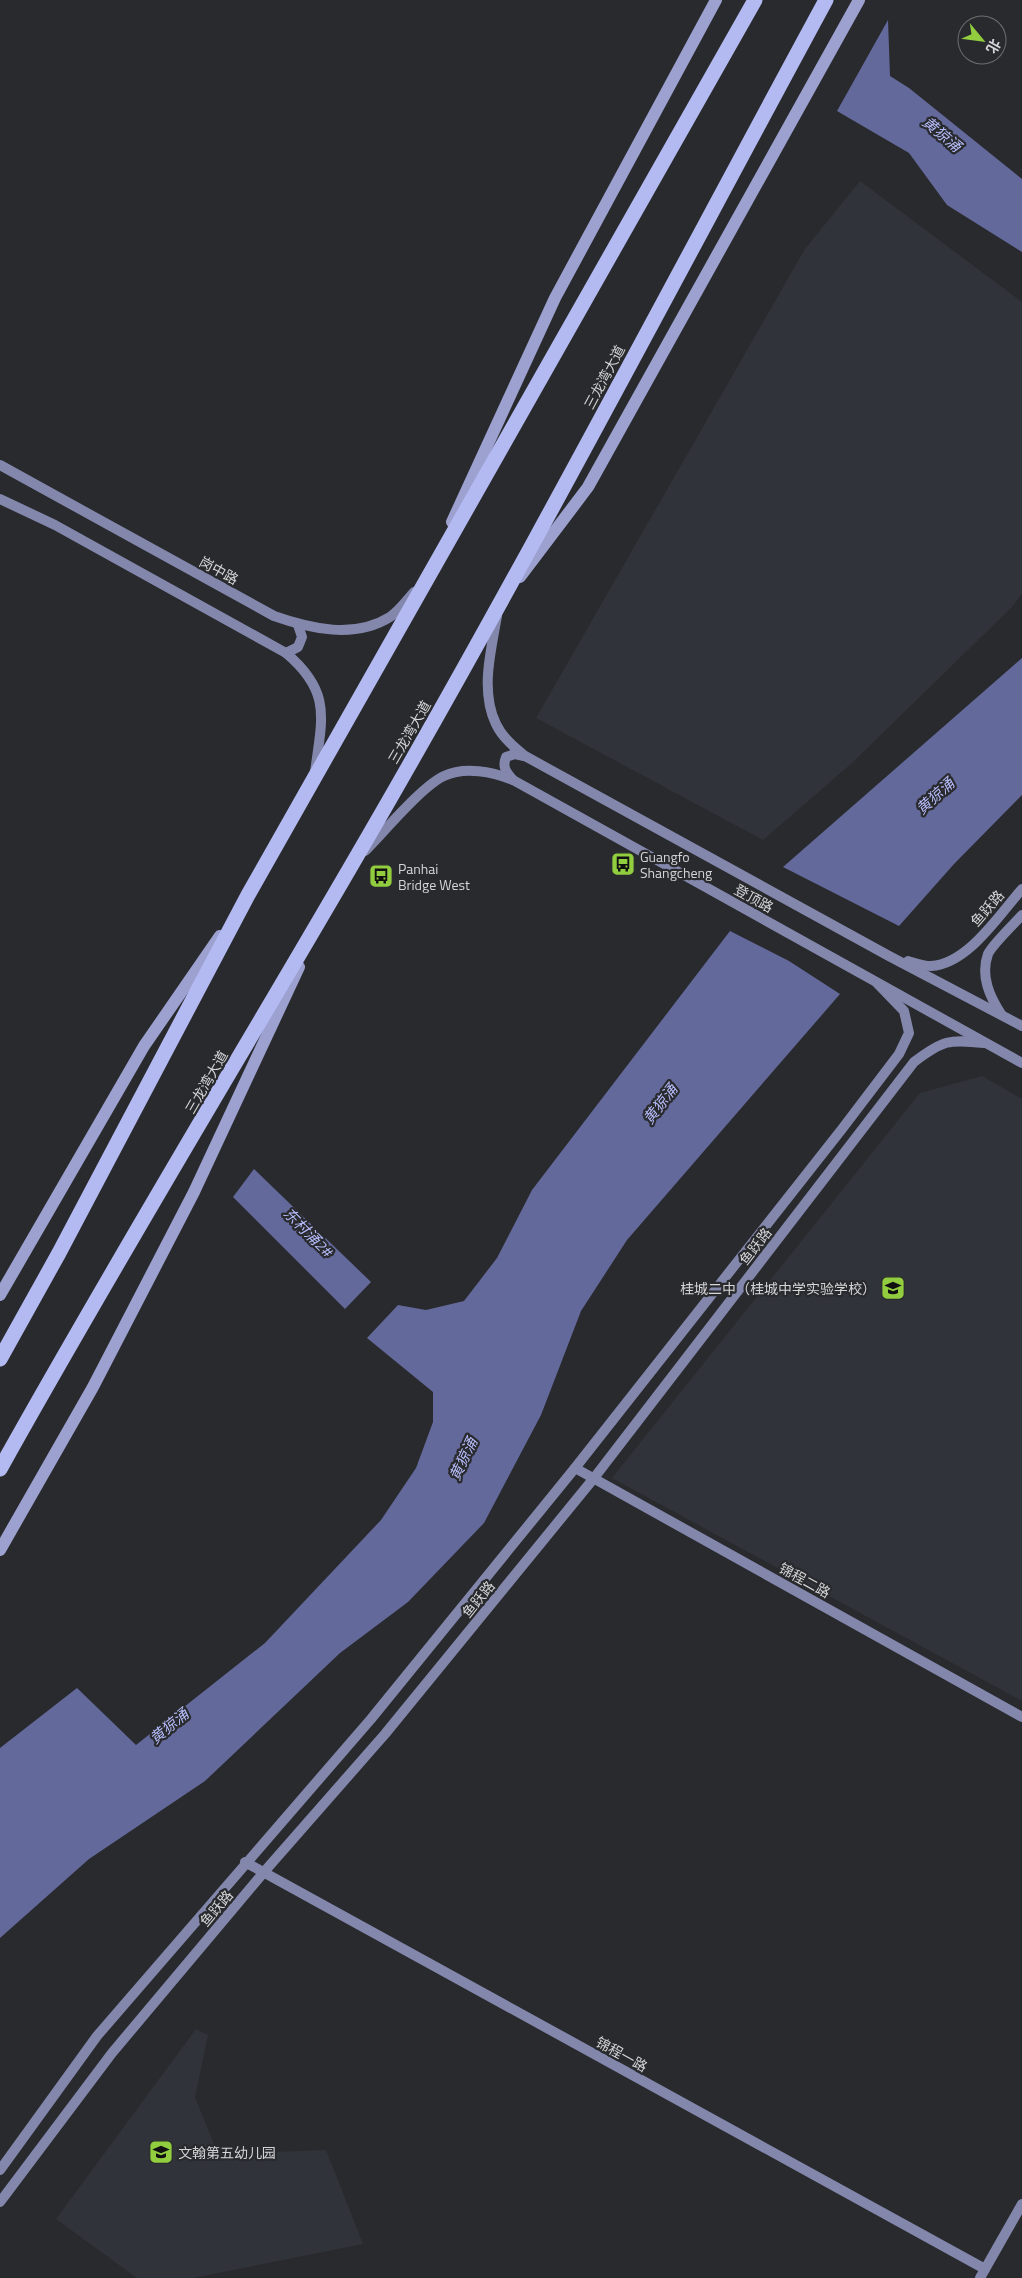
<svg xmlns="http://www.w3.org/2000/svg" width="1022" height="2278" font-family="'Titillium Web','Noto Sans SC',sans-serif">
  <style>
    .built { fill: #31333b }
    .water { fill: #64699c }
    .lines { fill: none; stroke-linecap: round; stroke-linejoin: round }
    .secondary { stroke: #8387ac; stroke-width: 10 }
    .primary { stroke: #9ca1d0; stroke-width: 12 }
    .highway { stroke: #b3b9f1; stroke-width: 15 }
    .labels { text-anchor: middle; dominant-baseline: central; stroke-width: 4.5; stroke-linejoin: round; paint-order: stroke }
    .street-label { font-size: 14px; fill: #d5d5d7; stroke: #292a2d }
    .poi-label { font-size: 14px; fill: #d5d5d7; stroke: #292a2d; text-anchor: start }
    .water-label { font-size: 15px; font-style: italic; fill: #b6bcfb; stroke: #292a2d }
  </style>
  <rect width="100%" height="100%" fill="#292a2d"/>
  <!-- built -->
  <g class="built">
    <path d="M 860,181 L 1022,302 L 1022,594 L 1012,607 L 852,763 L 763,840 L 536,718 L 805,249 Z"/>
    <path d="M 982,1076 L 1022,1099 L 1022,1701 L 612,1478 L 920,1093 Z"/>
    <path d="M 196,2029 L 208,2035 L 195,2097 L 218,2154 L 326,2150 L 363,2244 L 193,2278 L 137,2278 L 56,2219 Z"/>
  </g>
  <!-- water -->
  <g class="water">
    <path d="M 888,20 L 890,76 L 909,88 L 1022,179 L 1022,252 L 947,205 L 909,153 L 837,111 Z"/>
    <path d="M 1022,658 L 1022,795 L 954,864 L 899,926 L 783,867 Z"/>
    <path d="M 730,931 L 789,961 L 840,994 L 627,1240 L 581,1311 L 541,1415 L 484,1523 L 408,1602 L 340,1653 L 205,1781 L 89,1859 L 0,1938 L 0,1748 L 77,1688 L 136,1745 L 265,1643 L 381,1520 L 416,1468 L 433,1422 L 433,1392 L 367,1338 L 398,1305 L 426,1310 L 464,1301 L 497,1258 L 532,1190 Z"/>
    <path d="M 254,1169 L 371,1282 L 345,1309 L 233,1197 Z"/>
  </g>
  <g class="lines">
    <!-- secondary -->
    <g class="secondary">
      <path d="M 0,465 L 274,616 C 311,629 355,639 390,617 C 399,611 407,600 414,592"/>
      <path d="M 0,499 L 55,525 L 286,653 C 332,692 322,718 315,772"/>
      <path d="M 497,616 C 491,651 480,691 496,724 C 502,737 514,747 525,756 L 889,956 L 1022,1026"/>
      <path d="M 286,653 L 298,647 L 302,637 L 298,625"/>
      <path d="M 513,780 C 506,772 502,767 506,757 L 515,754 L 524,756"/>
      <path d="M 365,851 C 384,832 422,786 444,776 C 465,766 493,772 513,780 L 1022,1063"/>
      <path d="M 908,961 C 915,963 924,966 931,966 C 968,964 999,915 1022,889"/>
      <path d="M 1001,1014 C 990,997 980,976 988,954 C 992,945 1014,924 1022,915"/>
      <path d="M 575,1468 L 1022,1717"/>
      <path d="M 245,1862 L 985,2269"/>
      <path d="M 0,2170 L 97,2036 L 371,1719 L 575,1468 L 842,1129 L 899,1054 L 909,1033 L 904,1011 L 877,983"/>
      <path d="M 0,2202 L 112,2053 L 264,1872 L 385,1734 L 594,1478 L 914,1062 C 943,1040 949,1039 984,1043"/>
      <path d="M 980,2278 L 1022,2204"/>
    </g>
    <!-- primary -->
    <g class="primary">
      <path d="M 452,522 L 555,298 L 716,0"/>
      <path d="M 520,577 L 588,487 L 859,0"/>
      <path d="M 0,1295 L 144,1046 L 220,936"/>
      <path d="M 0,1550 L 93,1387 L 194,1192 L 299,967"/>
    </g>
    <!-- highway -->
    <g class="highway">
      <path d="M 0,1359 L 59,1253 L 248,895 L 755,0"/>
      <path d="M 0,1469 C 114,1264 236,1064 354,861 C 519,578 670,288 826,0"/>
    </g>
  </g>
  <!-- icons -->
  <defs>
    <g id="bus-square" transform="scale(1.25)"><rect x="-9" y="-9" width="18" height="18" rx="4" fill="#91cd3f" stroke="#292a2d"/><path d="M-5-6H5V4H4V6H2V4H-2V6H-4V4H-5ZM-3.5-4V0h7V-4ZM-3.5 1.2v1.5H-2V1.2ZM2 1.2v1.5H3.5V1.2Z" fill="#111"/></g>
    <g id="school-square" transform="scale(1.25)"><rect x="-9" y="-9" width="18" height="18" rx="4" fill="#91cd3f" stroke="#292a2d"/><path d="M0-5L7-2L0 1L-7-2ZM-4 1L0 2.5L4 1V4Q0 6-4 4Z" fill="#111"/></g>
  </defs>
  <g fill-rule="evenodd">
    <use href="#bus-square" x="623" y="864"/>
    <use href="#bus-square" x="381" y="876"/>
    <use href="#school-square" x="893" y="1288"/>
    <use href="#school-square" x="161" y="2152"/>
  </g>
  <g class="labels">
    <!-- street labels -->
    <g class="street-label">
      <text transform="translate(604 377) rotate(-62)">三龙湾大道</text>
      <text transform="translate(219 570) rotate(29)">岗中路</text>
      <text transform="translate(409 732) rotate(-60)">三龙湾大道</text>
      <text transform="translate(754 898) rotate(29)">登顶路</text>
      <text transform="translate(987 908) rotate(-49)">鱼跃路</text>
      <text transform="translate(206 1082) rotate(-60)">三龙湾大道</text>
      <text transform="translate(755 1246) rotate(-52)">鱼跃路</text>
      <text transform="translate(805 1580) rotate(29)">锦程二路</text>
      <text transform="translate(478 1599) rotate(-51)">鱼跃路</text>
      <text transform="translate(216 1908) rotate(-50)">鱼跃路</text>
      <text transform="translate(622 2054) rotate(29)">锦程一路</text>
    </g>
    <!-- poi labels -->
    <g class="poi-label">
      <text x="640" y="856">Guangfo<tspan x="640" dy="16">Shangcheng</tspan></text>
      <text x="398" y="868">Panhai<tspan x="398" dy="16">Bridge West</tspan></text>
      <text x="876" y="1288" text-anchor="end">桂城二中（桂城中学实验学校）</text>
      <text x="178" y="2152">文翰第五幼儿园</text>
    </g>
    <!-- water labels -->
    <g class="water-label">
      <text transform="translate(942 134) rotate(40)">黄猄涌</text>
      <text transform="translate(935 796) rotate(-42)">黄猄涌</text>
      <text transform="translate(660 1104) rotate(-53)">黄猄涌</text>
      <text transform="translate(308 1232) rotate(45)">东村涌2#</text>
      <text transform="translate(463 1459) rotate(-65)">黄猄涌</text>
      <text transform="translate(169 1726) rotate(-40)">黄猄涌</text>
    </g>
  </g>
  <!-- north arrow -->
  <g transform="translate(982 40) rotate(119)"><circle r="24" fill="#292a2d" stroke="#6e6e71"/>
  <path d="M0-4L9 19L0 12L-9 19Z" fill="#91cd3f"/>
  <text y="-8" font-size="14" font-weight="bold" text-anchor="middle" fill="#d5d5d7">北</text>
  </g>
</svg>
